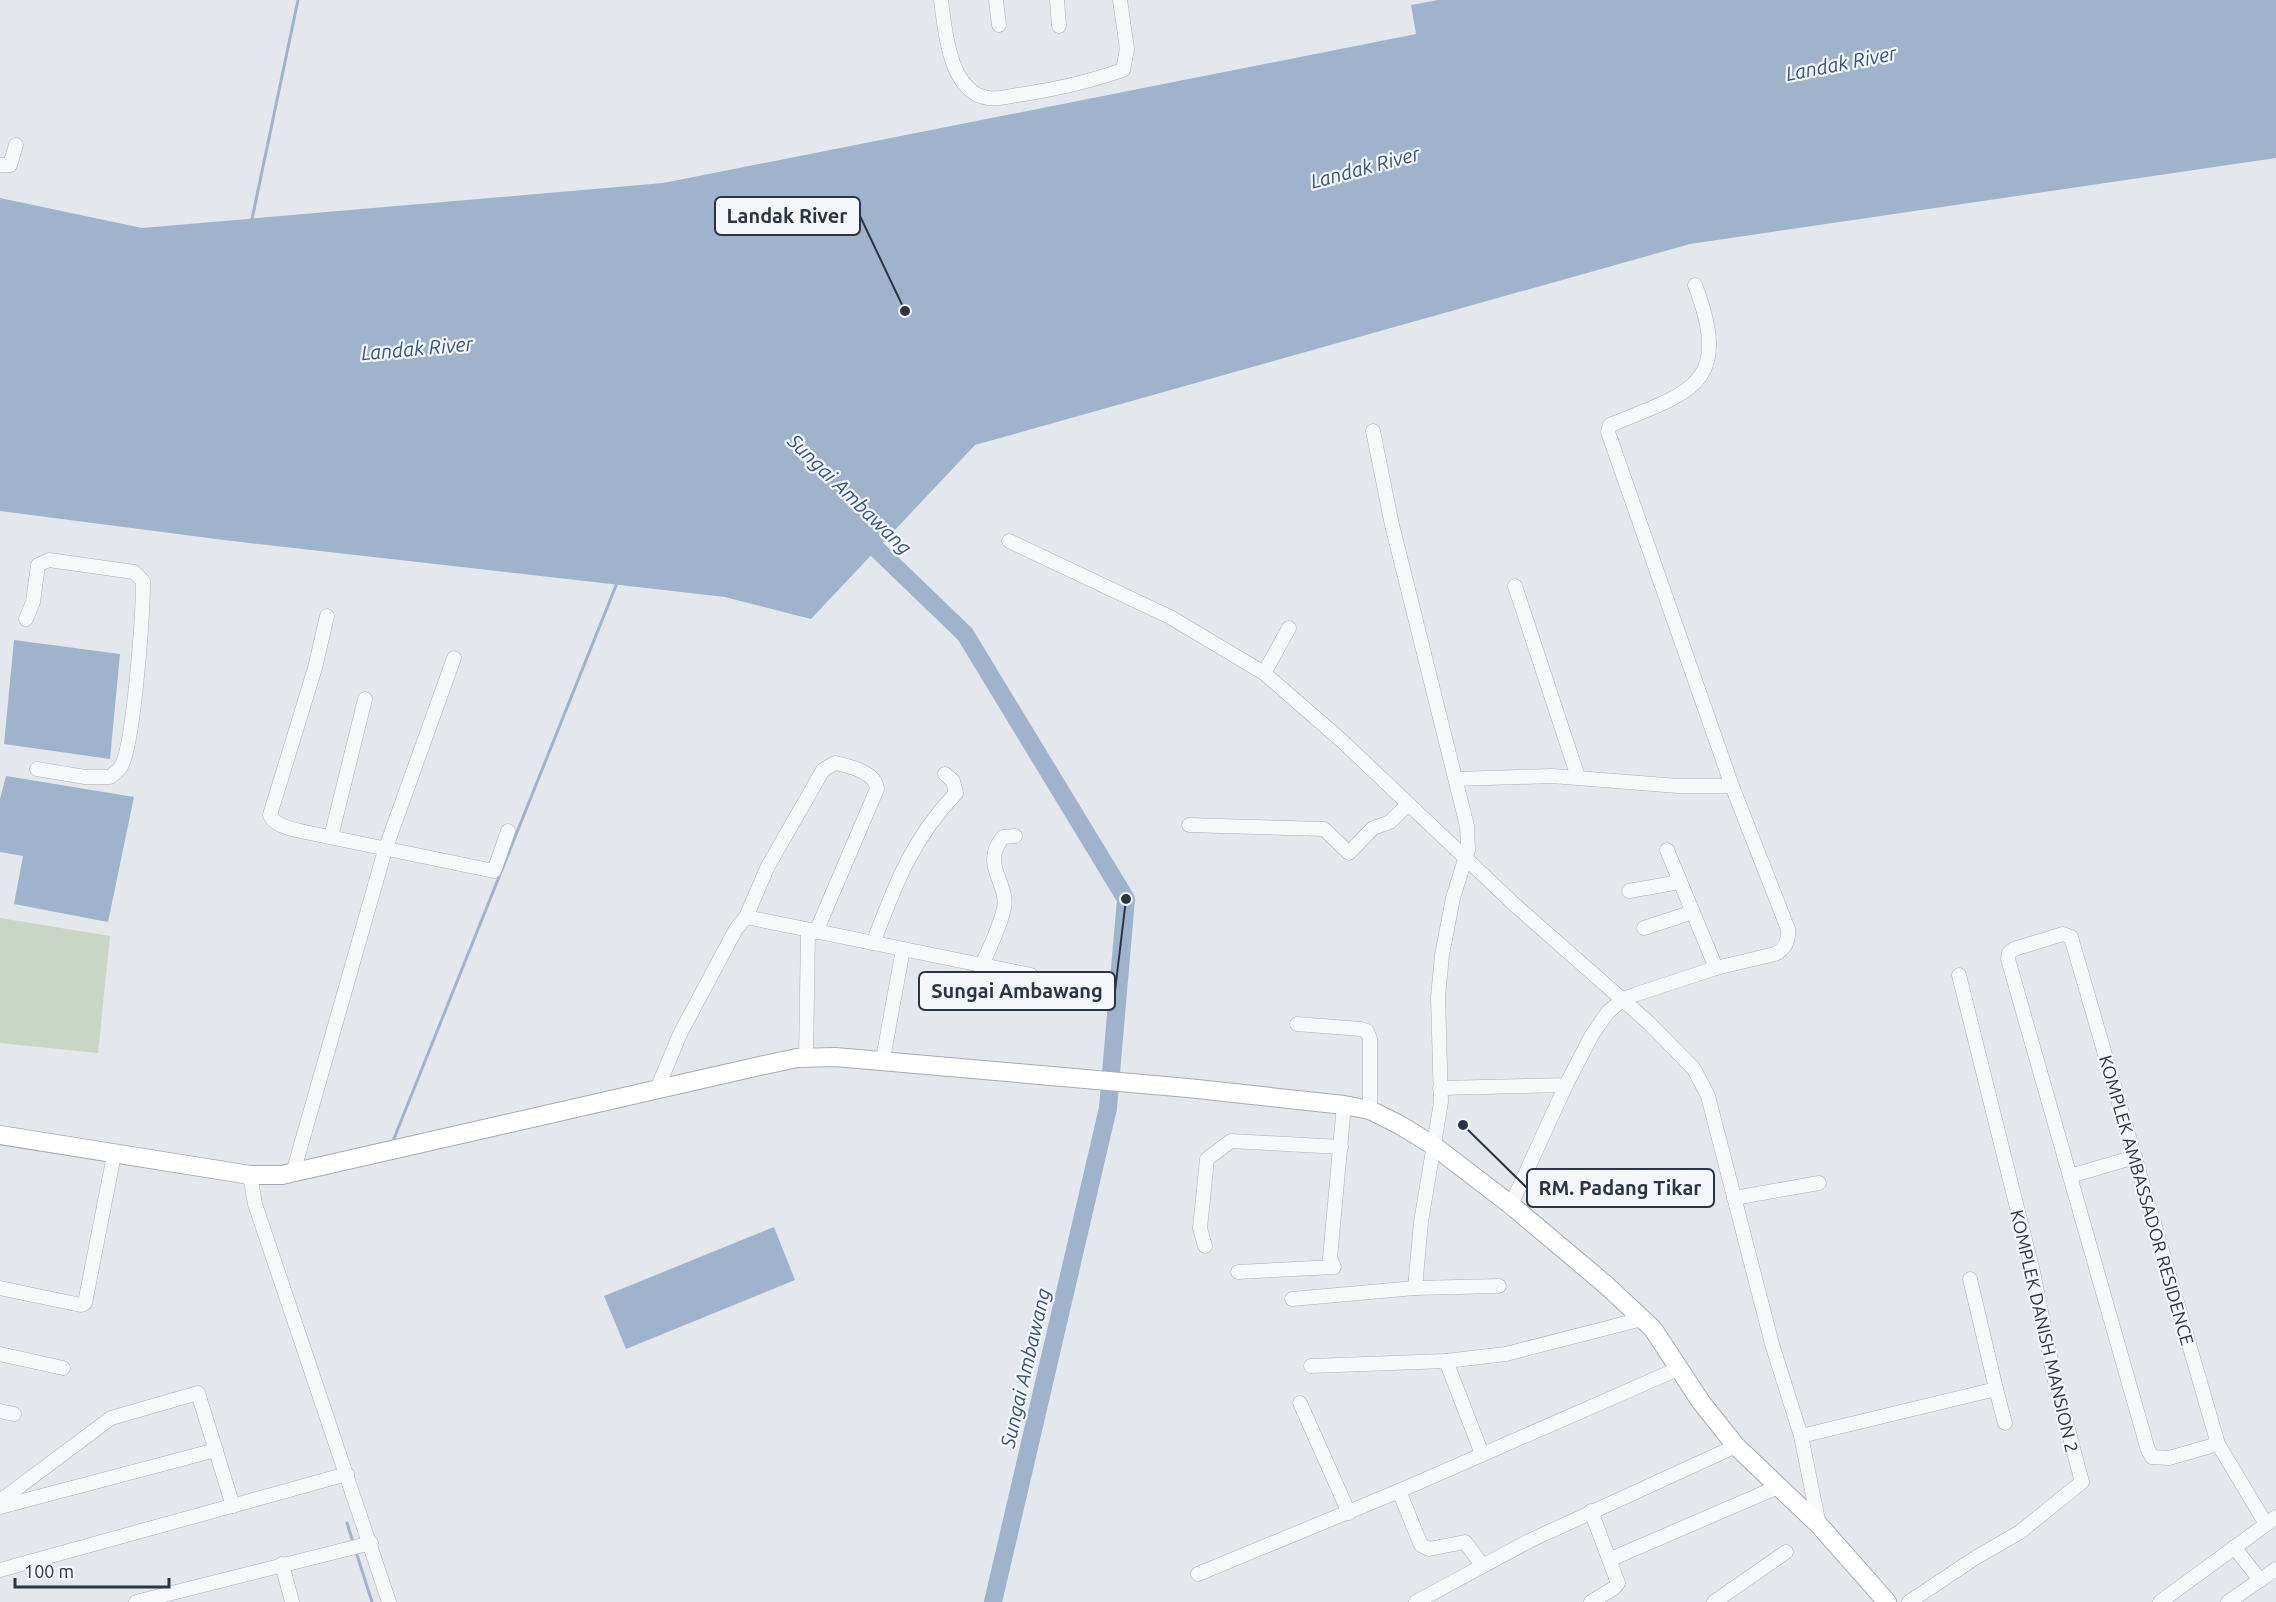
<svg xmlns="http://www.w3.org/2000/svg" width="2276" height="1602" font-family="Ubuntu,sans-serif">
  <style>
    .green { fill: #c9d6c5 }
    .water { fill: #9fb4cc }
    .lines { fill: none; stroke-linecap: round; stroke-linejoin: round }
    .stream { stroke: #9fb4cc; stroke-width: 3 }
    .river { stroke: #9fb4cc; stroke-width: 18 }
    .minor-casing { stroke: #a9aeb7; stroke-width: 15 }
    .major-casing { stroke: #a3abb8; stroke-width: 20 }
    .minor { stroke: #f7f8fa; stroke-width: 14 }
    .major { stroke: #fff; stroke-width: 18 }
    .labels { text-anchor: middle; dominant-baseline: central; stroke-width: 4.5; stroke-linejoin: round; paint-order: stroke }
    .street-label { font-size: 18px; fill: #2b3445; stroke: #f4f6f9 }
    .water-label { font-size: 20px; font-style: italic; fill: #34527a; stroke: #f4f6f9 }
    .leader { fill: none; stroke: #2b3445; stroke-width: 2 }
    .callout-dot { fill: #2b3445; stroke: #f4f6f9; stroke-width: 2 }
    .callout { fill: #f4f6f9; stroke: #2b3445; stroke-width: 2 }
    .callout-label { font-size: 20px; text-anchor: middle; font-weight: bold; fill: #2b3445 }
  </style>
  <rect width="100%" height="100%" fill="#e4e7ec"/>
  <!-- green -->
  <path class="green" d="M 0,918 L 110,936 L 98,1053 L 0,1043 Z"/>
  <!-- water -->
  <g class="water">
    <path d="M 1438,0 L 2276,0 L 2276,158 L 1690,244 L 975,445 L 811,619 L 725,597 L 224,540 L 0,511 L 0,198 L 142,228 L 663,183 L 1416,34 L 1411,5 Z"/>
    <path d="M 14,640 L 120,654 L 110,759 L 4,744 Z"/>
    <path d="M 6,776 L 134,797 L 108,922 L 14,904 L 23,856 L 0,852 L 0,799 Z"/>
    <path d="M 774,1227 L 795,1280 L 626,1349 L 604,1296 Z"/>
  </g>
  <g class="lines">
    <!-- stream -->
    <g class="stream">
      <path d="M 252,219 L 298,0"/>
      <path d="M 393,1141 L 617,583"/>
      <path d="M 347,1523 L 352,1539"/>
      <path d="M 357,1555 L 372,1602"/>
    </g>
    <!-- river -->
    <path class="river" d="M 859,532 L 965,634 L 1126,899 L 1108,1108 L 993,1602"/>
    <!-- minor casing -->
    <g class="minor-casing">
      <g id="minor">
        <path d="M 941,0 C 945,30 949,92 988,98 C 1000,100 1012,95 1024,94 C 1058,89 1091,81 1123,70 L 1127,49 L 1120,0"/>
        <path d="M 996,0 L 999,25"/>
        <path d="M 1057,0 L 1059,26"/>
        <path d="M 0,165 L 10,165 L 16,145"/>
        <path d="M 1009,541 L 1170,617 L 1264,673 L 1341,740 L 1516,906 L 1649,1023 L 1694,1069 L 1708,1096 L 1772,1344 L 1801,1436 L 1819,1525"/>
        <path d="M 1515,586 L 1578,777"/>
        <path d="M 327,616 L 315,668 L 270,815 C 276,827 293,829 305,832 L 494,871 L 508,831"/>
        <path d="M 26,619 L 33,602 L 38,565 L 49,560 L 134,572 L 143,581 C 143,610 134,750 120,768 C 118,771 113,774 110,777 L 85,777 L 37,769"/>
        <path d="M 1264,673 L 1289,628"/>
        <path d="M 1456,779 L 1552,776 L 1678,786 L 1732,786"/>
        <path d="M 1189,825 L 1324,829 L 1349,853 L 1373,828 L 1390,822 L 1408,804"/>
        <path d="M 331,837 L 365,699"/>
        <path d="M 1667,850 L 1716,968"/>
        <path d="M 1629,891 L 1680,882"/>
        <path d="M 746,917 L 768,866 L 823,770 L 835,763 C 849,766 876,772 877,789 L 816,932"/>
        <path d="M 1644,928 L 1693,912"/>
        <path d="M 873,943 C 896,883 911,841 956,793 L 953,781 L 945,774"/>
        <path d="M 982,965 C 990,947 1000,927 1004,908 C 1009,883 980,865 1003,837 L 1015,836"/>
        <path d="M 1297,1024 L 1361,1029 L 1367,1031 L 1370,1039 L 1370,1110"/>
        <path d="M 806,1058 L 808,931"/>
        <path d="M 883,1059 L 903,949"/>
        <path d="M 1440,1088 L 1566,1085"/>
        <path d="M 657,1089 L 680,1034 L 736,929 L 746,917 L 1031,975"/>
        <path d="M 293,1173 L 385,850 L 454,658"/>
        <path d="M 250,1175 L 255,1204 L 389,1602"/>
        <path d="M 2070,1176 L 2135,1157"/>
        <path d="M 1734,1198 L 1819,1183"/>
        <path d="M 1511,1205 L 1566,1085 L 1593,1033 L 1608,1012 L 1623,999 L 1637,994 L 1716,968 L 1775,954 C 1785,949 1789,941 1788,929 L 1732,786 L 1608,432 L 1610,425 C 1691,392 1733,385 1695,285"/>
        <path d="M 1205,1246 L 1200,1228 L 1207,1159 L 1231,1141 L 1341,1147"/>
        <path d="M 1238,1272 L 1334,1267 L 1330,1258 L 1344,1105"/>
        <path d="M 0,1288 L 81,1305 L 85,1303 L 114,1155"/>
        <path d="M 1415,1288 L 1499,1286"/>
        <path d="M 1292,1299 L 1415,1288 L 1421,1222 L 1441,1102 L 1438,997 L 1442,955 L 1453,898 L 1468,850 L 1467,826 L 1392,525 L 1373,431"/>
        <path d="M 0,1354 L 63,1368"/>
        <path d="M 1311,1366 L 1446,1361"/>
        <path d="M 1996,1389 L 2005,1423"/>
        <path d="M 1300,1403 L 1349,1513"/>
        <path d="M 0,1411 L 14,1414"/>
        <path d="M 1801,1436 L 1996,1389 L 1970,1279"/>
        <path d="M 2218,1444 L 2169,1458 L 2152,1457 L 2148,1450 L 2008,959 L 2009,953 L 2014,949 L 2063,934 L 2071,937 L 2218,1444 L 2266,1524"/>
        <path d="M 1482,1454 L 1446,1361 L 1506,1354 L 1642,1319"/>
        <path d="M 1399,1491 L 1421,1545 L 1429,1549 L 1465,1542 L 1483,1566"/>
        <path d="M 0,1501 L 111,1418 L 198,1393 L 233,1506"/>
        <path d="M 0,1507 L 216,1450"/>
        <path d="M 2234,1547 L 2260,1580"/>
        <path d="M 1611,1559 L 1780,1486"/>
        <path d="M 282,1564 L 292,1602"/>
        <path d="M 0,1570 L 347,1474"/>
        <path d="M 1198,1574 L 1399,1491 L 1680,1368"/>
        <path d="M 136,1602 L 371,1543"/>
        <path d="M 1416,1602 L 1529,1541 L 1736,1446"/>
        <path d="M 1591,1602 L 1614,1588 L 1618,1583 L 1591,1511"/>
        <path d="M 1714,1602 L 1786,1552"/>
        <path d="M 1909,1602 L 1975,1558 L 2020,1532 L 2082,1482 L 2054,1377 L 2033,1272 L 1959,975"/>
        <path d="M 2160,1602 L 2276,1517"/>
        <path d="M 2228,1602 L 2276,1569"/>
      </g>
    </g>
    <!-- major casing -->
    <g class="major-casing">
      <path id="major" d="M 0,1135 L 250,1175 L 282,1175 L 755,1067 L 797,1058 L 835,1057 L 1188,1088 L 1344,1105 L 1370,1110 L 1400,1125 L 1434,1146 L 1511,1205 L 1606,1285 L 1653,1329 L 1701,1402 L 1736,1446 L 1819,1525 L 1887,1602"/>
    </g>
    <!-- minor -->
    <use href="#minor" class="minor"/>
    <!-- major -->
    <use href="#major" class="major"/>
  </g>
  <g class="labels">
    <!-- street labels -->
    <g class="street-label">
      <text transform="translate(2147 1200) rotate(74)">KOMPLEK AMBASSADOR RESIDENCE</text>
      <text transform="translate(2045 1331) rotate(77)">KOMPLEK DANISH MANSION 2</text>
    </g>
    <!-- water labels -->
    <g class="water-label">
      <text transform="translate(1841 63) rotate(-11)">Landak River</text>
      <text transform="translate(1365 167) rotate(-15)">Landak River</text>
      <text transform="translate(417 348) rotate(-5)">Landak River</text>
      <text transform="translate(850 494) rotate(44)">Sungai Ambawang</text>
      <text transform="translate(1025 1368) rotate(-77)">Sungai Ambawang</text>
    </g>
  </g>
  <!-- callouts -->
  <path class="leader" d="M905 311L860 216M1126 899L1115 991M1463 1125L1527 1188"/>
  <g class="callout-dot">
    <circle cx="905" cy="311" r="6"/>
    <circle cx="1126" cy="899" r="6"/>
    <circle cx="1463" cy="1125" r="6"/>
  </g>
  <g class="callout">
    <rect x="715" y="197" width="145" height="38" rx="6"/>
    <rect x="919" y="972" width="196" height="38" rx="6"/>
    <rect x="1527" y="1169" width="187" height="38" rx="6"/>
  </g>
  <g class="callout-label">
    <text x="787" y="223">Landak River</text>
    <text x="1017" y="998">Sungai Ambawang</text>
    <text x="1620" y="1195">RM. Padang Tikar</text>
  </g>
  <!-- scale -->
  <path d="M15 1578v9h154v-9" fill="none" stroke="#2b3445" stroke-width="3"/>
  <text x="24" y="1578" font-size="18" fill="#2b3445" stroke="#f4f6f9" stroke-width="4.5" paint-order="stroke">100 m</text>
</svg>
